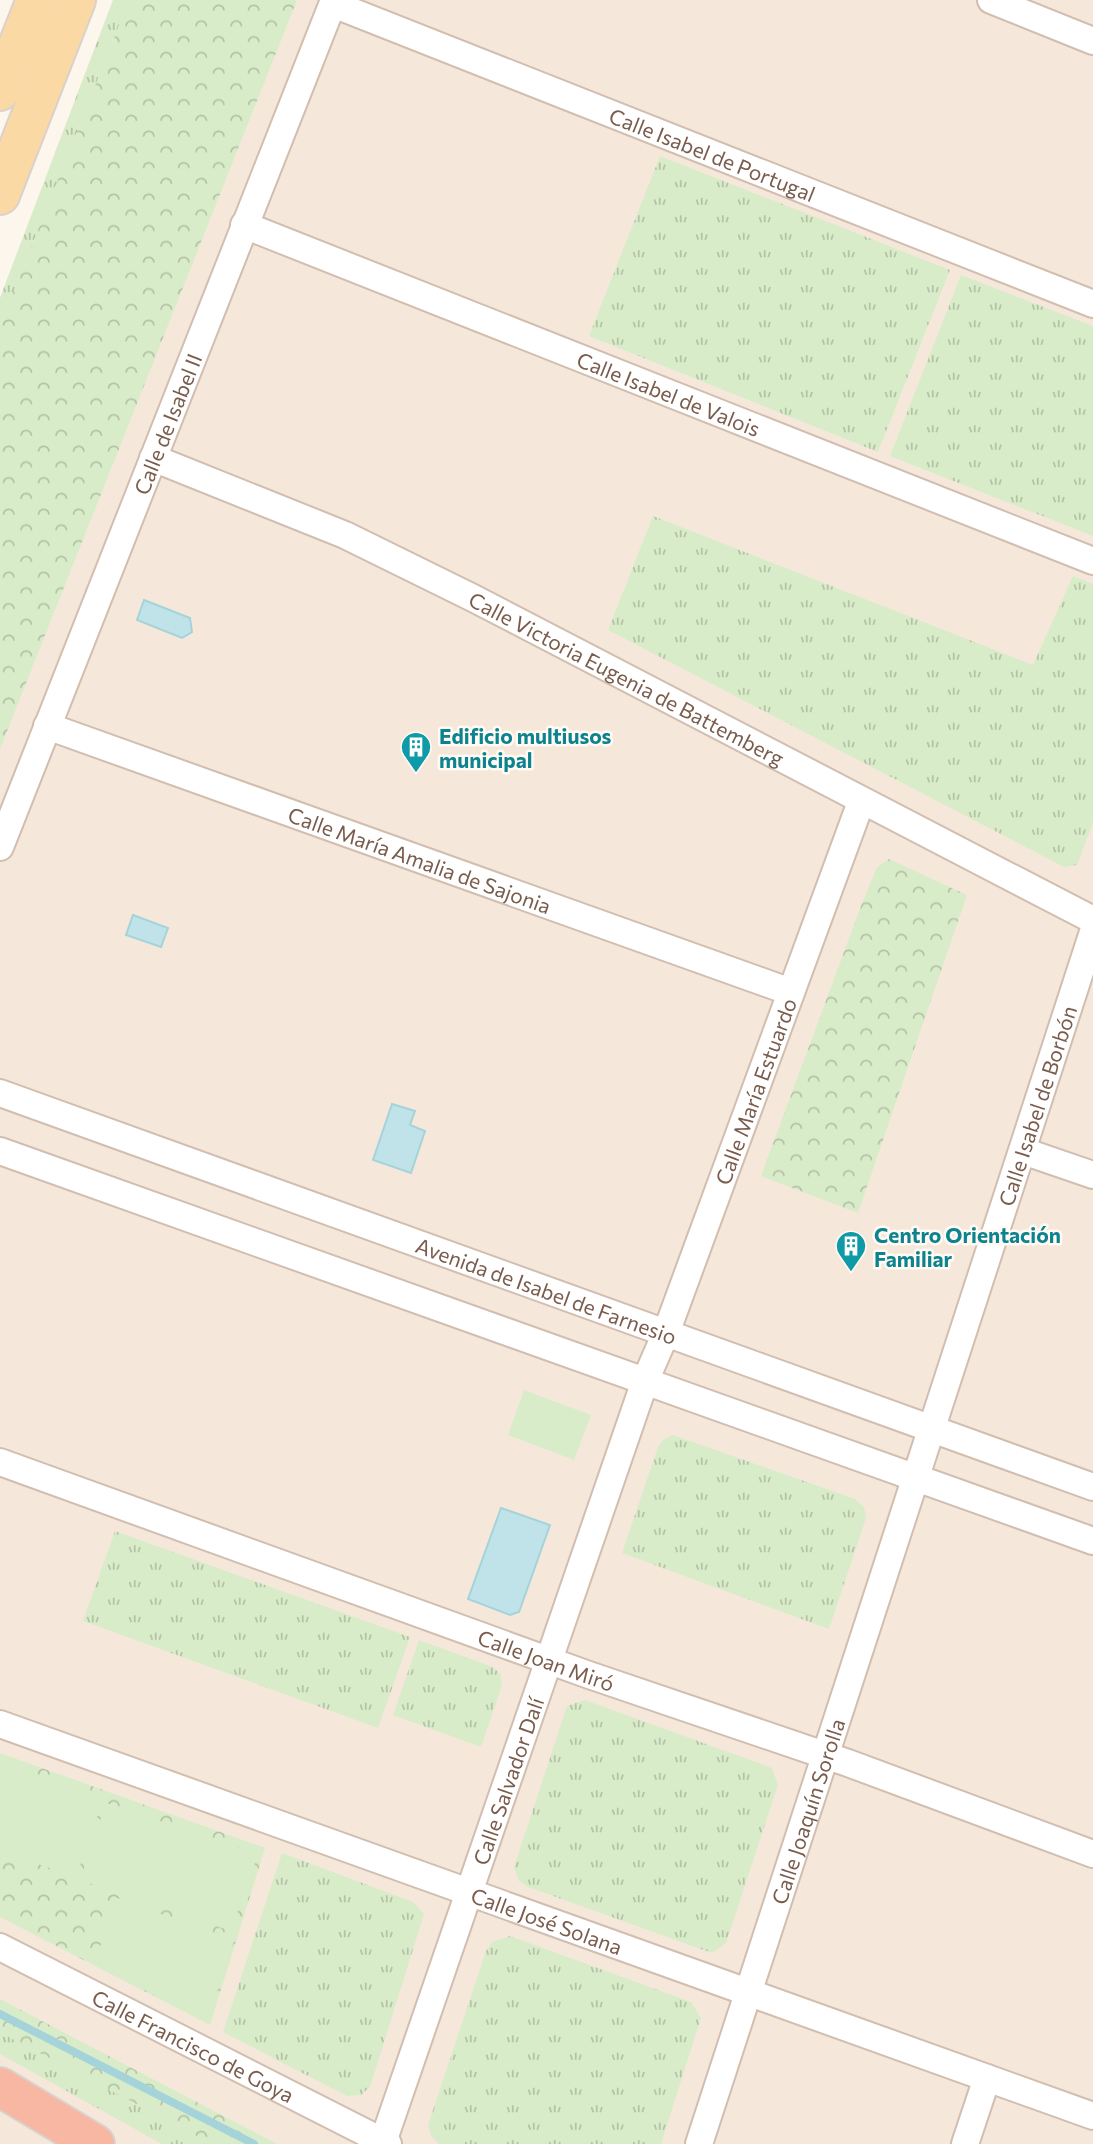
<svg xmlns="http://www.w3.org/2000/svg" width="1093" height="2144" font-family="Commissioner,sans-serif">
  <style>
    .residential { fill: #f5e8da }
    .grass { fill: url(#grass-tufts) }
    .park { fill: url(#park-crowns) }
    .pitch { fill: #d8ecc9 }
    .water { fill: #bfe3e8; stroke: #a5d3da; stroke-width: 2 }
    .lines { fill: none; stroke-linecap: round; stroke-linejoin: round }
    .stream { stroke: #a5d3da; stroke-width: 8 }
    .minor-casing { stroke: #d1beb0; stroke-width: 30 }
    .primary-casing { stroke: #dad1cd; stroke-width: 42 }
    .motorway-casing { stroke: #dad1cd; stroke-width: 42 }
    .minor { stroke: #fff; stroke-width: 26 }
    .primary { stroke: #fbd9a5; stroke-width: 38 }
    .motorway { stroke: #f7b7a3; stroke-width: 38 }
    .labels { text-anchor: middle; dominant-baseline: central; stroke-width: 5; stroke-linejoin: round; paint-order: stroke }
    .street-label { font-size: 21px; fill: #7a5c4d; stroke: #fffaf3 }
    .culture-label { font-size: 21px; font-weight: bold; fill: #0d838f; stroke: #fffaf3; text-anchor: start }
  </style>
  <defs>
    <pattern id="grass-tufts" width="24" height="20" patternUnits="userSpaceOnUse" patternTransform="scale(1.75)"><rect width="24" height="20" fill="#d8ecc9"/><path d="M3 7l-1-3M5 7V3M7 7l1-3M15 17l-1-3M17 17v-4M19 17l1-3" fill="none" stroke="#b4c2a5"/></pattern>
    <pattern id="park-crowns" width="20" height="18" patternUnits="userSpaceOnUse" patternTransform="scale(1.75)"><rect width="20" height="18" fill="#d8ecc9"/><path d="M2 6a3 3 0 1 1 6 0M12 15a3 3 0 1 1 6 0" fill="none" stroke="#b4c2a5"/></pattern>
  </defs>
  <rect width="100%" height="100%" fill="#fdf6ec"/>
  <!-- residential -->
  <path class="residential" d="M 113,0 L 1093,0 L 1093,2144 L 0,2144 L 0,298 Z"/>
  <!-- grass -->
  <g class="grass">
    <path d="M 113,0 L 129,0 L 0,326 L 0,298 Z"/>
    <path d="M 660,156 L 950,270 L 878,452 L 589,336 Z"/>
    <path d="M 961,275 L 1093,326 L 1093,536 L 890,456 Z"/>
    <path d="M 653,516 L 1033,665 L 1073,576 L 1093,584 L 1093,822 L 1077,865 L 1064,867 L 608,630 Z"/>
    <path d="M 673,1435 L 855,1499 L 864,1507 L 866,1518 L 829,1629 L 622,1553 L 658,1447 L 663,1440 Z"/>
    <path d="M 115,1531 L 410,1637 L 378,1728 L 83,1621 Z"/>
    <path d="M 419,1640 L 493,1667 L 500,1674 L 502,1685 L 481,1747 L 393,1715 Z"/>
    <path d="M 585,1700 L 772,1768 L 778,1785 L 726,1943 L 712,1953 L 528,1887 L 519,1881 L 514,1867 L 567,1706 Z"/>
    <path d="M 282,1853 L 413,1902 L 424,1914 L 370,2087 L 361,2095 L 347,2096 L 223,2032 Z"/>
    <path d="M 510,1936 L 691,2002 L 701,2018 L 661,2144 L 439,2144 L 431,2136 L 428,2125 L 486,1951 L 492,1942 Z"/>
    <path d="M 0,2032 L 212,2144 L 162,2144 L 0,2054 Z"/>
  </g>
  <!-- park -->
  <g class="park">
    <path d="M 129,0 L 297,0 L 0,749 L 0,326 Z"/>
    <path d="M 889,859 L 967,895 L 858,1213 L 761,1176 L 861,906 L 877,867 Z"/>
    <path d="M 0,1753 L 265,1848 L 210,2025 L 0,1917 Z"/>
    <path d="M 0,1999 L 277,2144 L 212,2144 L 0,2032 Z"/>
  </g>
  <!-- pitch -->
  <g class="pitch">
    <path d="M 524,1390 L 591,1415 L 574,1460 L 508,1435 Z"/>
    <path d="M 0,1761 L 104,1798 L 76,1877 L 0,1851 Z"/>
    <path d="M 106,1803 L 258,1854 L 231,1931 L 80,1880 Z"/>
    <path d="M 117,1898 L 234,1941 L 207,2022 L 94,1964 Z"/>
  </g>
  <!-- water -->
  <g class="water">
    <path d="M 144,600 L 190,618 L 192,632 L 182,638 L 137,620 Z"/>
    <path d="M 133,915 L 168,928 L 161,947 L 126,935 Z"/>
    <path d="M 392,1104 L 415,1111 L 410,1125 L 425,1131 L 411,1173 L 373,1160 Z"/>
    <path d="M 501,1508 L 550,1525 L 519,1612 L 510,1615 L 468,1599 Z"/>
  </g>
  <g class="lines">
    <!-- stream -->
    <path class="stream" d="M 0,2014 L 254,2144"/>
    <!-- minor casing -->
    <g class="minor-casing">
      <g id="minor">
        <path d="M 991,0 L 1093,41"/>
        <path id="s1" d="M 333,4 L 1093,304"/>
        <path id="s2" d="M 244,225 L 1093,561"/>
        <path id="s3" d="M 153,458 L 345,535 L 473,598 L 1093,920"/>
        <path id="s4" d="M 47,726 L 791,992"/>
        <path id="s5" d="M 0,847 L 334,0"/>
        <path id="s6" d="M 0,1093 L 1093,1487"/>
        <path d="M 0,1151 L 1093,1541"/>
        <path d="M 1023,1151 L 1093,1175"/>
        <path id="s7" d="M 0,1462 L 589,1675 L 848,1763 L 1093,1854"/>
        <path id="s8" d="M 0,1724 L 1093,2116"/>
        <path id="s9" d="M 0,1947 L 388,2144"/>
        <path id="s10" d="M 383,2142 L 645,1381 L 666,1333 L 861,802"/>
        <path id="s11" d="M 699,2144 L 1093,932"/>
        <path d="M 965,2144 L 987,2078"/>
      </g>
    </g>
    <!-- primary casing -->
    <g class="primary-casing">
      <g id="primary">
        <path d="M 0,91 L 36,0"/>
        <path d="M 0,195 L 76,0"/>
      </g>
    </g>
    <!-- motorway casing -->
    <g class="motorway-casing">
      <path id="motorway" d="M 0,2087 L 95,2144"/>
    </g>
    <!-- minor -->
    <use href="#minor" class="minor"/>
    <!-- primary -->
    <use href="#primary" class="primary"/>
    <!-- motorway -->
    <use href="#motorway" class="motorway"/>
  </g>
  <!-- icons -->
  <defs>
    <g id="building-pin" transform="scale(1.575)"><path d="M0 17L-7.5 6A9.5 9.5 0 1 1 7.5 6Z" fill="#0f9aa8" stroke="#fffaf3"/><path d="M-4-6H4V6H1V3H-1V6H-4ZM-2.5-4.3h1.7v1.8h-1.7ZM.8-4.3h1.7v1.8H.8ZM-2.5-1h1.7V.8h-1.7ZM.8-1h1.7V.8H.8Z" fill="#fff"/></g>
  </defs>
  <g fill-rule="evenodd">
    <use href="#building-pin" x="416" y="747"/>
    <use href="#building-pin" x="851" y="1246"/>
  </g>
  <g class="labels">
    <!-- street labels -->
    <g class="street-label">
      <text stroke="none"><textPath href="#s1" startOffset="408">Calle Isabel de Portugal</textPath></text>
      <text stroke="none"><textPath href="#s2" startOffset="457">Calle Isabel de Valois</textPath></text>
      <text stroke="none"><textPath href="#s5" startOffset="455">Calle de Isabel II</textPath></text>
      <text stroke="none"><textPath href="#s3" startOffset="523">Calle Victoria Eugenia de Battemberg</textPath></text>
      <text stroke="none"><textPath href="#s4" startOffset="396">Calle María Amalia de Sajonia</textPath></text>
      <text stroke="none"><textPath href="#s10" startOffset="1115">Calle María Estuardo</textPath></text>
      <text stroke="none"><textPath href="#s11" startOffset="1092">Calle Isabel de Borbón</textPath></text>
      <text stroke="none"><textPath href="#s6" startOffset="581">Avenida de Isabel de Farnesio</textPath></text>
      <text stroke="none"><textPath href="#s7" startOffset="581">Calle Joan Miró</textPath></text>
      <text stroke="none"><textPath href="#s10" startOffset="382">Calle Salvador Dalí</textPath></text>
      <text stroke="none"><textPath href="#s11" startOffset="350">Calle Joaquín Sorolla</textPath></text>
      <text stroke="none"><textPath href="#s8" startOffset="581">Calle José Solana</textPath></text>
      <text stroke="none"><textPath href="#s9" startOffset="217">Calle Francisco de Goya</textPath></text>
    </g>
    <!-- culture labels -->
    <g class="culture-label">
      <text x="439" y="735">Edificio multiusos<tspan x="439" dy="24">municipal</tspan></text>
      <text x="874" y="1234">Centro Orientación<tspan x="874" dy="24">Familiar</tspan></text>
    </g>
  </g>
</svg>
